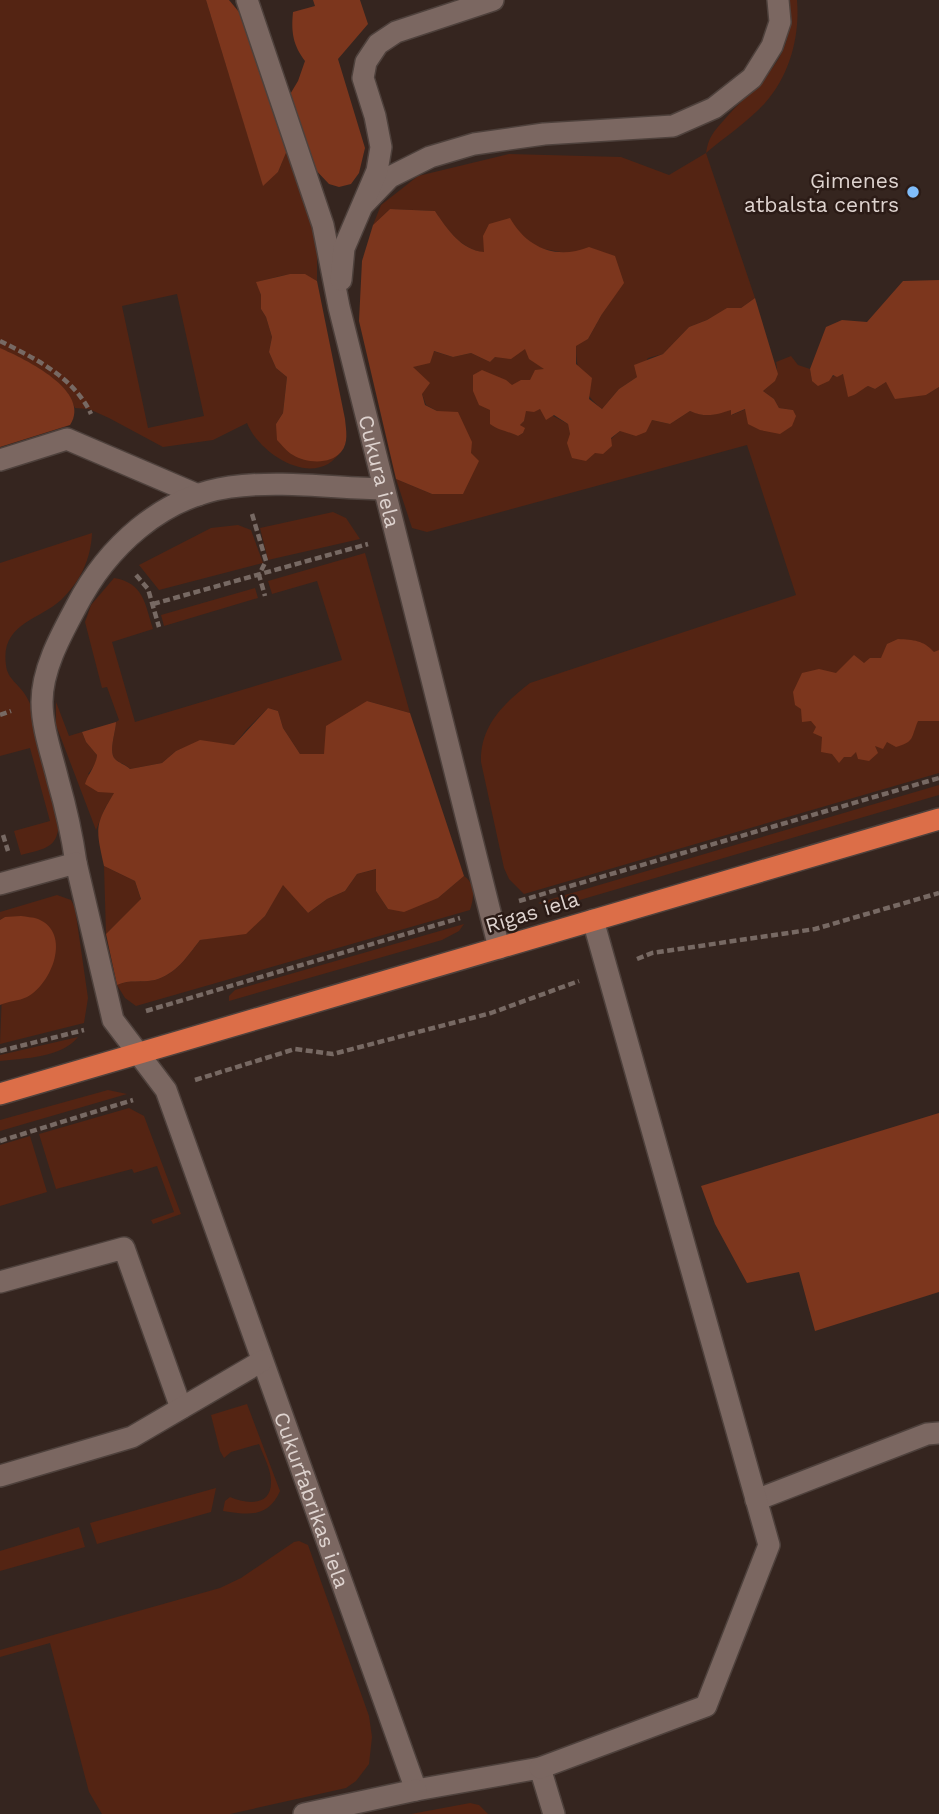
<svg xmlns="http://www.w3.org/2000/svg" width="939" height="1814" font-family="'Work Sans',sans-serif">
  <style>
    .green { fill: #542413; fill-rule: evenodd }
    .forest { fill: #7c361d }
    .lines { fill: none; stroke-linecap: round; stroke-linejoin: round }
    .minor-casing { stroke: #4e413c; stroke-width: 24 }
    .highway-casing { stroke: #4e413c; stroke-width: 24 }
    .path { stroke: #776963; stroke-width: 4.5; stroke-dasharray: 7 3.5; stroke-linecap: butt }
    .minor { stroke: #7b6761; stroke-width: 21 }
    .highway { stroke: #dc6e48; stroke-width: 21 }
    .poi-dot { fill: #80bdfa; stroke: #2b1b16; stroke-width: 2.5 }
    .labels { text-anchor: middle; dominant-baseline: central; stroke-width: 5; stroke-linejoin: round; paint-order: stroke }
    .poi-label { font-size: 21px; fill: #ded3cf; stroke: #2b1b16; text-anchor: end }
    .street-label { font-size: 21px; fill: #ded3cf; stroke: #2b1b16 }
  </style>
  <rect width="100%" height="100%" fill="#35251f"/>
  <!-- green -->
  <g class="green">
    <path d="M 0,0 L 206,0 L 263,185 L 278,172 L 288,148 L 317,233 L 317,281 C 296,268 279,277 257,282 L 261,295 L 261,309 L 266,317 L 272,337 L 269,352 L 276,368 L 287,377 L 283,413 L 276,424 L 329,460 L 341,453 C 337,456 333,461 328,464 C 299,480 257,449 247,423 L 213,440 L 163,447 L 109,418 L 89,409 L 75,408 C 62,377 29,362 0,348 ZM 177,294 L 204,416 L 148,428 L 122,306 Z"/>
    <path d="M 785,0 L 797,0 C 800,36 790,75 765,103 C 749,121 725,137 706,153 L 755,298 L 741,308 L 727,309 L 707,320 L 689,327 L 663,354 L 648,358 L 637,377 L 619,389 L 602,409 C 582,394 576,370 576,345 L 588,339 L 602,314 L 572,254 L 538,248 L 518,232 L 485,253 C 461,249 447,230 435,211 L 390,209 L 373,225 L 381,205 L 418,176 L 509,154 L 621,157 L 669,175 L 706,153 C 708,138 714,131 724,120 C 749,90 789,66 789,22 C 789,15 786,7 785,0 Z"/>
    <path d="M 525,348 L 545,369 L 490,410 L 511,432 L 518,436 L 523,433 L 524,428 L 520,425 L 524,421 L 525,411 L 540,409 L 568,424 L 570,434 L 595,453 L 620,431 L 652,420 L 670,424 L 690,411 C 706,418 715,415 731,409 L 732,415 L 746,409 L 793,410 L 779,408 L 774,399 L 763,391 C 775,381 779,377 776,362 L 791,356 L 798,365 L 810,369 L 812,381 L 844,374 L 847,384 L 861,389 L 868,386 L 875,389 L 886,382 L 926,395 L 939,387 L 939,773 L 524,894 L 509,879 L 504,868 L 481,762 C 480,726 503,704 530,683 L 796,595 L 747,445 L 427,532 L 412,528 L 396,479 L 432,494 L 471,453 L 437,411 L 426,405 L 412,367 L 433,351 L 453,357 L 471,353 L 490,362 L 495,357 Z"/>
    <path d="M 333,512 L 346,518 L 360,539 L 268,560 L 260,528 Z"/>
    <path d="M 238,525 L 251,530 L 263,563 L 159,590 L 139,565 L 211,528 Z"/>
    <path d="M 92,533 C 91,559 80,582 61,600 C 39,620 0,624 6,665 C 7,679 20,685 26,696 C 29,701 31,706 33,711 L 59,818 C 59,849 46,848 21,855 L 14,831 L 50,821 L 30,748 L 0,756 L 0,563 Z"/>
    <path d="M 365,553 L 410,713 L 367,701 L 325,754 L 300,754 L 283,728 L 278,711 L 268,708 L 247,729 L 234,745 L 200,741 L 176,751 L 162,763 L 130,769 C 126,764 119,763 115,759 C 108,752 116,731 116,722 L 119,720 L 107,687 L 102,688 L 85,622 L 91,605 L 114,578 C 144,583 145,604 153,629 L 112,642 L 135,722 L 342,660 L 317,581 L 272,594 L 268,581 Z"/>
    <path d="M 255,588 L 258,598 L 164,626 L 161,615 Z"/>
    <path d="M 56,702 L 69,736 L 82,732 L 86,742 L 97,755 L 96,763 L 88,774 L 115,792 L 105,808 L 96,830 L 56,725 Z"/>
    <path d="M 939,785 L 939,795 L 566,904 L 549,906 L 538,903 Z"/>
    <path d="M 104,866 L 135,881 L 141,900 L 106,934 Z"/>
    <path d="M 377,869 L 376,891 L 388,909 L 438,898 L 464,876 C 476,884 474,898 470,910 L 136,1006 L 125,998 L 117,985 C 130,979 142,983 155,980 C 176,974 187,957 200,940 L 246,933 L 265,916 L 283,884 L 308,913 L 327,899 L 345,891 L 357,874 Z"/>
    <path d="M 57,895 L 71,900 L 75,908 L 88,998 L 84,1023 L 0,1044 L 5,917 L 0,920 L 0,912 Z"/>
    <path d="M 464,924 L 459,931 L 442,940 L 229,1001 L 229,996 L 235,990 Z"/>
    <path d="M 78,1037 C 61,1058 25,1058 0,1061 L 0,1055 Z"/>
    <path d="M 108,1090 L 127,1094 L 0,1131 L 0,1120 Z"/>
    <path d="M 129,1108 L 144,1116 L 181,1214 L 153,1224 L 151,1220 L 174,1212 L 157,1166 L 134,1173 L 132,1169 L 56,1189 L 39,1134 Z"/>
    <path d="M 30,1136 L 47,1192 L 0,1206 L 0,1145 Z"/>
    <path d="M 247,1404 L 280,1491 C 268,1518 249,1515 223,1511 L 225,1501 L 230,1497 C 246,1504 272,1507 271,1481 C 271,1469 263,1455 259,1444 L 231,1452 L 224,1458 L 220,1451 L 211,1415 Z"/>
    <path d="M 216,1488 L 211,1512 L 97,1544 L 90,1523 Z"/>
    <path d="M 79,1527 L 85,1547 L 0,1571 L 0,1551 Z"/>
    <path d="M 299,1541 L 308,1545 L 369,1716 L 372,1737 L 369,1764 L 356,1781 L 346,1788 L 230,1814 L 102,1814 L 89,1792 L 50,1643 L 0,1657 L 0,1650 L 220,1588 L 241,1578 L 294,1542 Z"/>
    <path d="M 470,1803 L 479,1805 L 488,1814 L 411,1814 Z"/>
  </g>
  <!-- forest -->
  <g class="forest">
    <path d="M 206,0 L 229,0 L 239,12 L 288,148 L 278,172 L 263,186 Z"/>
    <path d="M 313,0 L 360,0 L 368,24 L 338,59 L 365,148 L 359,173 L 351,184 L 339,187 L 329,184 L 311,165 L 289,96 L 298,81 L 305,61 C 293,45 291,32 293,12 L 315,6 Z"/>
    <path d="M 390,209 L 435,211 C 447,229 461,250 484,252 L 483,236 L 489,224 L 510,218 C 527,248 556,260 589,247 L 615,256 L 624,283 L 602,314 L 588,339 L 576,346 L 576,364 L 592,378 L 589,399 L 602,409 L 619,389 L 637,377 L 634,365 L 663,354 L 689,327 L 707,320 L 727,308 L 741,308 L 755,298 L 778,374 L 775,381 L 763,391 L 774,399 L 779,408 L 793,410 L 796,416 L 792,426 L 780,434 L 760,430 L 748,424 L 745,409 L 731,415 L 731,410 C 715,415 706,418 690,411 L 670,424 L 652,420 L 646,432 L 636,436 L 620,431 L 611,438 L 612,446 L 603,454 L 595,453 L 586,461 L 572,458 L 567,443 L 570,434 L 568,424 L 554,415 L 546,420 L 540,409 L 534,412 L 526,411 L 524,421 L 520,425 L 525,428 L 523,433 L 518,436 C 508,431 500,431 490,424 L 490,410 L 479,405 L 473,391 L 473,375 L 482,370 L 506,380 L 512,385 L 521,380 L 530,380 L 535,370 L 544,369 L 529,359 L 525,349 L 511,359 L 495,357 L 490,362 L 471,353 L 453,357 L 434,351 L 430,363 L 413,367 L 430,383 L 422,394 L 425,405 L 437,411 L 458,412 L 472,442 L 471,453 L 479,461 L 463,494 L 432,494 L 396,479 L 359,321 L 362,261 L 373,225 Z"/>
    <path d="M 290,274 L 305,274 L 317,281 L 345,419 C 346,430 349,443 341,452 C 330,465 306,463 293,455 C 287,452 282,445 277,440 L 276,424 L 283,413 L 287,377 L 276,368 L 269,352 L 272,337 L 266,317 L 261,309 L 261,295 L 256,282 Z"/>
    <path d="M 939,280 L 939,387 L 926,395 L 895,399 L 886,382 L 875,389 L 868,386 C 860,390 857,395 848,397 L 843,374 L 837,377 L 833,375 L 829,381 L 818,386 L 812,381 L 810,369 L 826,327 L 842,320 L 867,322 L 903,281 Z"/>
    <path d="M 0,348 C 25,359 92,391 70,425 L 0,447 Z"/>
    <path d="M 898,639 C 914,640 923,640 934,652 L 939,650 L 939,721 L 918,721 C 911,737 915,742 896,747 L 887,742 L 883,749 L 875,746 L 878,753 L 869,761 L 858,759 L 856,752 L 851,757 L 844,757 L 839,763 L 832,754 L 821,752 L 822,737 L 813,733 L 816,727 L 811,721 L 802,722 L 801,709 L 795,705 L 793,692 L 802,673 L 819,669 L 836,673 L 854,655 L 864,663 L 870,658 L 881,658 L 887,644 Z"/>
    <path d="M 367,701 L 410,713 L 464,876 L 438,898 L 404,912 L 388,909 L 376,891 L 376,869 L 357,874 L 345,891 L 327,899 L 308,913 L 283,885 L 265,916 L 246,934 L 200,940 C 187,957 176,974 155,980 C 142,983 130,979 117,985 L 106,934 L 141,899 L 135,881 L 104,866 C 96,829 94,826 114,793 L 98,792 L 85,784 C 88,774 96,766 97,755 L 86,742 L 82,732 L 116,722 C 116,731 108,752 115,759 C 119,763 126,765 130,769 L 162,763 L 176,751 L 200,740 L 234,745 L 268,708 L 278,711 L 283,728 L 300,754 L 324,754 L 326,726 Z"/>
    <path d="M 21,916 C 26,917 33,917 38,919 C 72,933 52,984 27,997 C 19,1001 8,1001 0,1005 L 0,920 L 5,917 Z"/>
    <path d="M 939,1113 L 939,1292 L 815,1331 L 799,1272 L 747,1283 L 715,1224 L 701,1186 Z"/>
  </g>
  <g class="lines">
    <!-- minor casing -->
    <g class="minor-casing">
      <g id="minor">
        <path id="s1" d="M 247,0 L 323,225 L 339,307 L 499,948"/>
        <path d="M 364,204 L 390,177 L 430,157 L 474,144 L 544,134 L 673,126 L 714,108 L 752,78 L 772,46 L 780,22 L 778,0"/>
        <path d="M 341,280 L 344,248 L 377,171 L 381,147 L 375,116 L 363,78 L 366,62 L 378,44 L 396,32 L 493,0"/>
        <path d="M 0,460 L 67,439 L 198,495"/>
        <path d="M 76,863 C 72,835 66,808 58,780 C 52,755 42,728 42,702 C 42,669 61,635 76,607 C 107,547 161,497 230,487 C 280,480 334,488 384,489"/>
        <path id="s2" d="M 0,884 L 76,863 L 113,1020 L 166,1090 L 416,1790 L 540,1768 L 554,1814"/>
        <path d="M 0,1282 L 124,1248 L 181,1408"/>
        <path d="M 0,1476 L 132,1437 L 262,1361"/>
        <path d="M 756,1500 L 927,1434 L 939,1433"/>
        <path d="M 540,1768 L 706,1706 L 769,1545 L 593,920"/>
        <path d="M 304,1814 L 416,1790"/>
      </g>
    </g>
    <!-- highway casing -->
    <g class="highway-casing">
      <path id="highway" d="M 0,1094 L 939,819"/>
    </g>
    <!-- path -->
    <g class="path">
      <path d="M 0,341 C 34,358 74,377 91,414"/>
      <path d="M 252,514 L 266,561 L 259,575 L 265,596"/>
      <path d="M 136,575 L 148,589 L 159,627"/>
      <path d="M 153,604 L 368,544"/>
      <path d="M 0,715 L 11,711"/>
      <path d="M 3,835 L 8,851"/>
      <path d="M 519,901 L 939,778"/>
      <path d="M 637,959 L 652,953 L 815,929 L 939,893"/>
      <path d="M 146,1011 L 460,918"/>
      <path d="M 0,1051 L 84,1030"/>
      <path d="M 195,1080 L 295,1049 L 333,1054 L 491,1013 L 579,981"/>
      <path d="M 0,1141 L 133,1100"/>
    </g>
    <!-- minor -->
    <use href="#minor" class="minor"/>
    <!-- highway -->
    <use href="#highway" class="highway"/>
  </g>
  <!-- markers -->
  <circle class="poi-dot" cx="913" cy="192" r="7"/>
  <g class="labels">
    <!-- poi labels -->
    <g class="poi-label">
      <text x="899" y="180">Ģimenes<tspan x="899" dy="24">atbalsta centrs</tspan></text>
    </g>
    <!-- street labels -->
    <g class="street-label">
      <text stroke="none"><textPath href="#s1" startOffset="490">Cukura iela</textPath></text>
      <text transform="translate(532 912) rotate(-17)">Rīgas iela</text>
      <text stroke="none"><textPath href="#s2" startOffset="763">Cukurfabrikas iela</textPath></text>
    </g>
  </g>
</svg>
